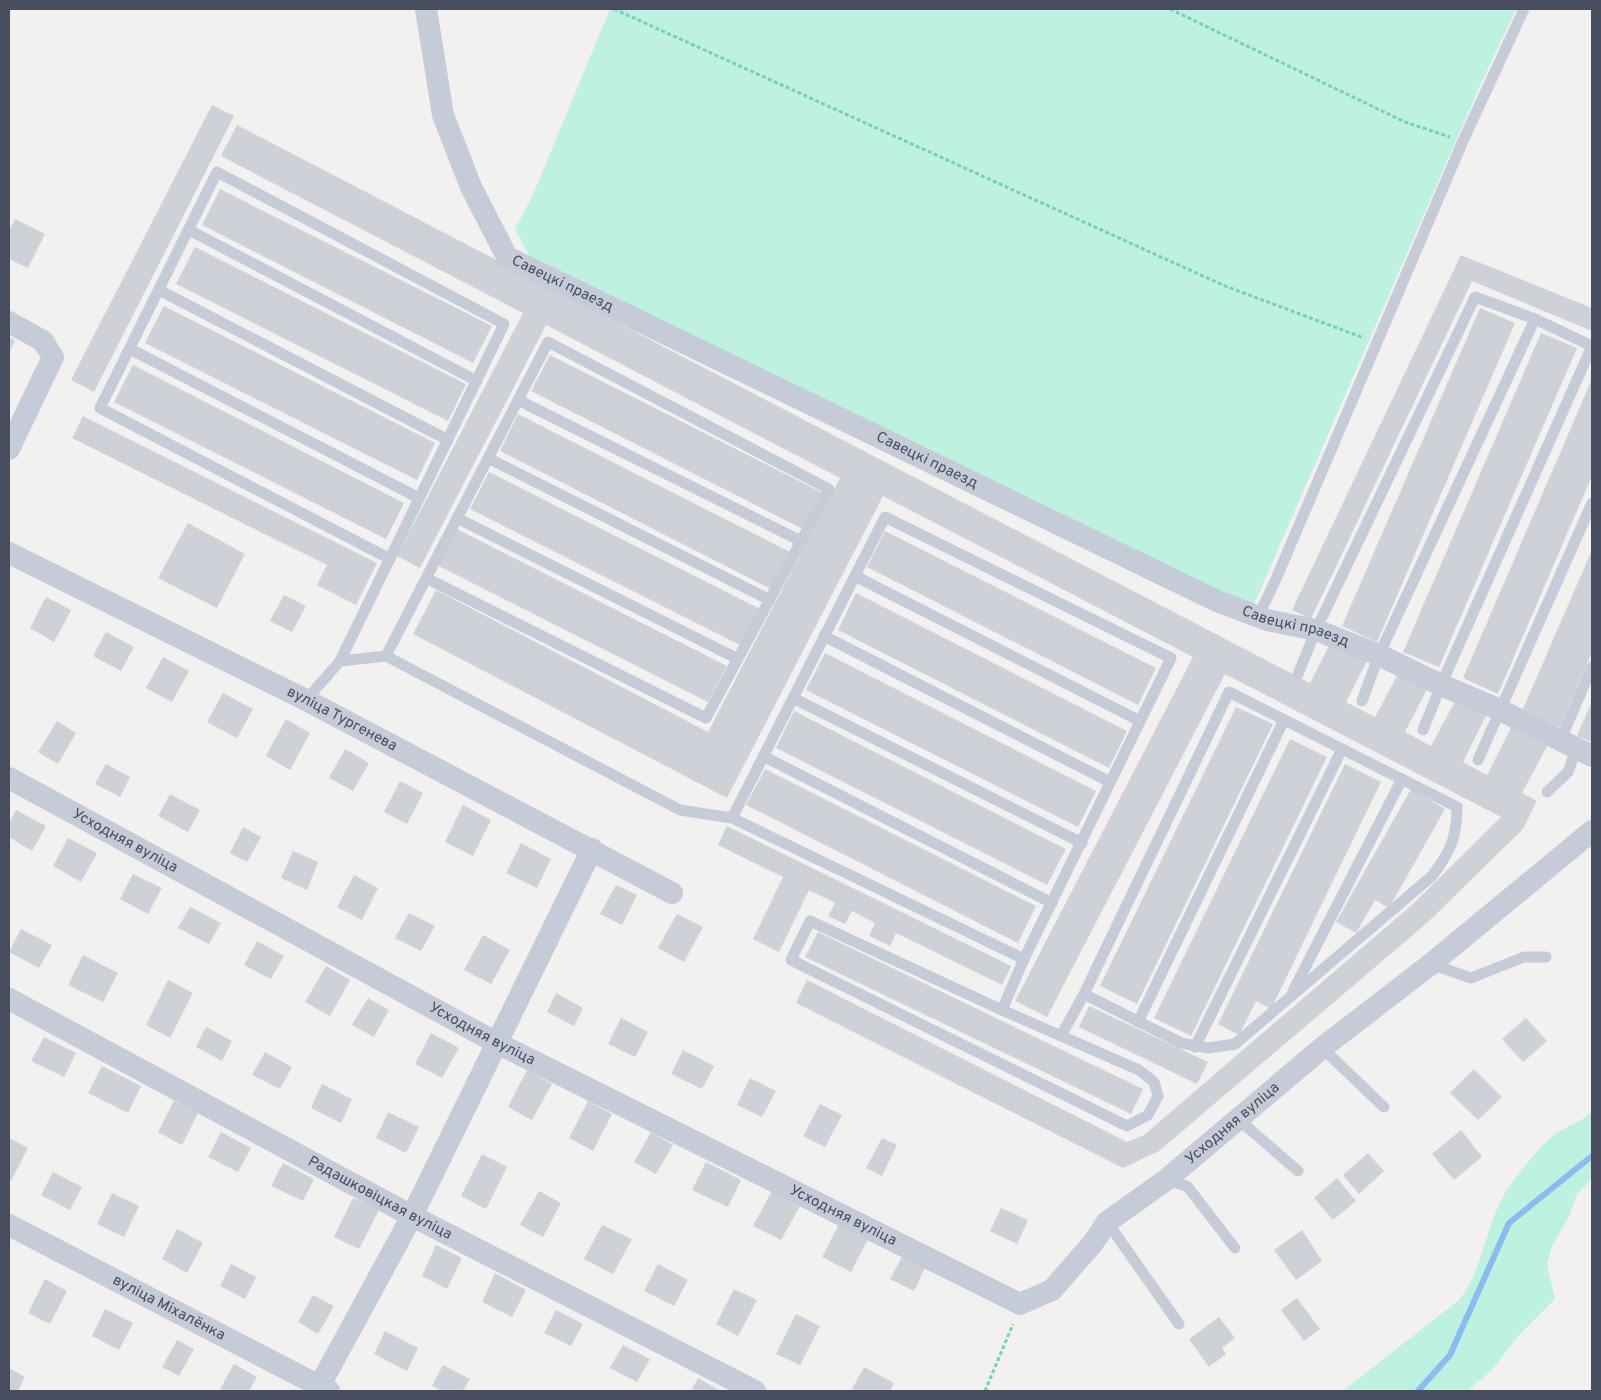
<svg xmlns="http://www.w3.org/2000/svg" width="1601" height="1400" font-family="Overpass,sans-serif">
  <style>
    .green { fill: #bef1e0 }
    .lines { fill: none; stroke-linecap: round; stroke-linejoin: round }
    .stream { stroke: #8abdef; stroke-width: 6 }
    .building { fill: #cfd1d8 }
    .path { stroke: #74d0bd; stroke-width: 3; stroke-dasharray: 4 2.5; stroke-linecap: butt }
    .lane { stroke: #c6cbd8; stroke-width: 11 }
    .street { stroke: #c6cbd8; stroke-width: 22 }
    .labels { text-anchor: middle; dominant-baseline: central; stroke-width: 4; stroke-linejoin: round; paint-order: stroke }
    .street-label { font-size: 15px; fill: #474d5e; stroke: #fff }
  </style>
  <rect width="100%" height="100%" fill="#f3f1f0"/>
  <!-- green -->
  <g class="green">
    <path d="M 610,9 L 1516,9 L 1478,90 L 1253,607 L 530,257 L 515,229 L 532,197 Z"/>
    <path d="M 1592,1111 L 1592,1178 L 1576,1196 L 1570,1215 L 1552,1246 L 1547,1265 L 1555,1299 L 1518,1336 L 1492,1370 L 1467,1391 L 1343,1391 L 1460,1299 C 1486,1264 1486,1216 1513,1181 C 1524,1166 1539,1148 1554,1135 C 1565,1126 1582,1123 1592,1111 Z"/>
  </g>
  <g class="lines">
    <!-- stream -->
    <path class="stream" d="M 1418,1391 L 1450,1355 L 1509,1223 L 1592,1156"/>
  </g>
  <!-- building -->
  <g class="building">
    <path d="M 212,105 L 234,116 L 94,392 L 71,380 Z"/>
    <path d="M 237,125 L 1310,683 L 1332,640 L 1368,659 L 1346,702 L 1375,717 L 1399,672 L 1428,687 L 1405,732 L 1431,746 L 1458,696 L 1489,710 L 1463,762 L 1487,775 L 1515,720 L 1551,739 L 1522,793 L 1537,801 L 1523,829 L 1427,923 L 1159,1151 L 1123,1168 L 796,1003 L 807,980 L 1127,1142 L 1144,1135 L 1413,904 L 1501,817 L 1225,674 L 1047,1017 L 1015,1001 L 1193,657 L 883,496 L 727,798 L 413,634 L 436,590 L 708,732 L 840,478 L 546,325 L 420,568 L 397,556 L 523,313 L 221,156 Z"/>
    <path d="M 220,189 L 492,326 L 473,363 L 202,225 Z"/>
    <path d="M 15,219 L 45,234 L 28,268 L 9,259 L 9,231 Z"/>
    <path d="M 195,247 L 466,384 L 448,421 L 176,284 Z"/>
    <path d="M 1461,255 L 1592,308 L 1592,331 L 1472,281 L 1311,619 L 1292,610 Z"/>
    <path d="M 164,306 L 435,443 L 417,480 L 145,343 Z"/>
    <path d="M 1480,308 L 1515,323 L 1377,642 L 1342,626 Z"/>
    <path d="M 1541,333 L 1577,348 L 1439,667 L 1403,652 Z"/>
    <path d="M 9,337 L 15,341 L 9,353 Z"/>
    <path d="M 550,355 L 821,492 L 803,529 L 531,391 Z"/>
    <path d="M 133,365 L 404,503 L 386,539 L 114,402 Z"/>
    <path d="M 1592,379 L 1592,476 L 1498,694 L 1463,678 Z"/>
    <path d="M 518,414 L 790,552 L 771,589 L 500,451 Z"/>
    <path d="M 83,416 L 377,563 L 356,605 L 317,585 L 327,565 L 72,438 Z"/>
    <path d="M 489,472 L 760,609 L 742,646 L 470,509 Z"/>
    <path d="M 188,523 L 245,554 L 217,608 L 158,578 Z"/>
    <path d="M 455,528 L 727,666 L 708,702 L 437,565 Z"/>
    <path d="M 885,531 L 1156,668 L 1138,705 L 867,567 Z"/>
    <path d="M 1592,550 L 1592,652 L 1560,727 L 1522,711 Z"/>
    <path d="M 856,593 L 1127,731 L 1109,768 L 838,630 Z"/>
    <path d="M 284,595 L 306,606 L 292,632 L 270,621 Z"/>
    <path d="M 46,597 L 71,610 L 54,642 L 30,628 Z"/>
    <path d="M 106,632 L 134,647 L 121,671 L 93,656 Z"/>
    <path d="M 825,653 L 1096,791 L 1078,827 L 806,690 Z"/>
    <path d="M 163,657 L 189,671 L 172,702 L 146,688 Z"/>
    <path d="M 223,693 L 253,709 L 237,738 L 207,722 Z"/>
    <path d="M 1592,701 L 1592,742 L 1577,736 Z"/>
    <path d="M 1236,707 L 1273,724 L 1137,1004 L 1100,986 Z"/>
    <path d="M 794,711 L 1066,849 L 1047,885 L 776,748 Z"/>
    <path d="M 286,719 L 310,733 L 290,770 L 266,756 Z"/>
    <path d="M 57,721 L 76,733 L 58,764 L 38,752 Z"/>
    <path d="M 1290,739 L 1327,757 L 1191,1036 L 1154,1018 Z"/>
    <path d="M 345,749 L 369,763 L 353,791 L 329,778 Z"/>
    <path d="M 106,764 L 130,777 L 120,797 L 95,784 Z"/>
    <path d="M 1345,764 L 1381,782 L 1271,1009 L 1256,1001 L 1239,1035 L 1218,1024 Z"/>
    <path d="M 765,769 L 1036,906 L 1018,943 L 746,805 Z"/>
    <path d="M 400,781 L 423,793 L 407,824 L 384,812 Z"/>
    <path d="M 1411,789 L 1445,809 L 1389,908 L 1375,900 L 1356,933 L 1336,922 Z"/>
    <path d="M 170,794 L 200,810 L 188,832 L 158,816 Z"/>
    <path d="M 463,805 L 491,820 L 473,856 L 445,842 Z"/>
    <path d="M 16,810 L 46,826 L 32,851 L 9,837 L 9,823 Z"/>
    <path d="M 727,826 L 1011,966 L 1002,985 L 896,933 L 890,946 L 869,936 L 875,923 L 852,911 L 845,924 L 828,916 L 835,903 L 809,890 L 779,952 L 753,939 L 783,877 L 718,845 Z"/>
    <path d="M 243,827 L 261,837 L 247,862 L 230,853 Z"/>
    <path d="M 68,838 L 97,853 L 81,882 L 53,866 Z"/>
    <path d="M 521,843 L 551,859 L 537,888 L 506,873 Z"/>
    <path d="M 293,851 L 318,862 L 307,890 L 281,878 Z"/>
    <path d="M 133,874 L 162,888 L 148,914 L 120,899 Z"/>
    <path d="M 354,875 L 378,888 L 362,920 L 337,907 Z"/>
    <path d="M 616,885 L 637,895 L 622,925 L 600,914 Z"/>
    <path d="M 190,907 L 221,923 L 209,944 L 178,928 Z"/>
    <path d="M 409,913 L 435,926 L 421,951 L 395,938 Z"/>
    <path d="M 677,914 L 703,927 L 684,962 L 658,948 Z"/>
    <path d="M 21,929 L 52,945 L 39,968 L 9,952 Z"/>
    <path d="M 818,932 L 1143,1089 L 1131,1114 L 805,957 Z"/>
    <path d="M 483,935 L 510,950 L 491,984 L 464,970 Z"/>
    <path d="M 257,941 L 284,956 L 271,979 L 244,965 Z"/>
    <path d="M 83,955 L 118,973 L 103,1002 L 68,985 Z"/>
    <path d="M 326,966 L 350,980 L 330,1016 L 305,1002 Z"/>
    <path d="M 168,980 L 193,993 L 170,1038 L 146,1025 Z"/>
    <path d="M 556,993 L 583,1008 L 574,1026 L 547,1012 Z"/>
    <path d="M 368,998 L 389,1010 L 374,1037 L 352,1025 Z"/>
    <path d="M 1089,1006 L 1208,1062 L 1197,1084 L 1079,1027 Z"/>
    <path d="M 621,1018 L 648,1032 L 635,1057 L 608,1044 Z"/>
    <path d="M 1526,1018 L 1547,1041 L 1523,1062 L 1502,1039 Z"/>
    <path d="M 206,1027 L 232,1041 L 222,1061 L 196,1047 Z"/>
    <path d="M 431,1033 L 459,1048 L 442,1078 L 415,1064 Z"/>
    <path d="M 44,1037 L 76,1053 L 64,1077 L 31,1061 Z"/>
    <path d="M 683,1050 L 714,1066 L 702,1089 L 671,1074 Z"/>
    <path d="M 265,1052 L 292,1067 L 280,1089 L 252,1075 Z"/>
    <path d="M 102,1066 L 141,1086 L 128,1113 L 88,1093 Z"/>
    <path d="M 1474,1069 L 1502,1097 L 1478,1120 L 1450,1093 Z"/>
    <path d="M 527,1070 L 552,1084 L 532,1120 L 508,1107 Z"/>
    <path d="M 750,1078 L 776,1091 L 762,1117 L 737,1105 Z"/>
    <path d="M 322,1084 L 352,1099 L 341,1123 L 311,1108 Z"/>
    <path d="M 174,1101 L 198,1113 L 182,1145 L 158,1132 Z"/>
    <path d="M 588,1101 L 612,1114 L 593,1151 L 569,1138 Z"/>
    <path d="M 820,1104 L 842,1115 L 825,1147 L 803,1136 Z"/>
    <path d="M 388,1112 L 419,1127 L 406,1153 L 376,1138 Z"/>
    <path d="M 1461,1130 L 1482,1157 L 1454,1180 L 1432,1154 Z"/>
    <path d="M 221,1132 L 251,1148 L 238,1172 L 208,1157 Z"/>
    <path d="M 651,1132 L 673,1145 L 656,1174 L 634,1162 Z"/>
    <path d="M 9,1138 L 28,1148 L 11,1181 L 9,1179 Z"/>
    <path d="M 882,1138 L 897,1145 L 882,1176 L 866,1168 Z"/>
    <path d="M 1368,1153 L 1384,1171 L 1359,1194 L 1343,1175 Z"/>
    <path d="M 482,1154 L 507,1167 L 486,1209 L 461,1196 Z"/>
    <path d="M 706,1162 L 741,1180 L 728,1207 L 692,1190 Z"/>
    <path d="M 283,1163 L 314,1179 L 303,1201 L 271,1186 Z"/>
    <path d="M 53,1172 L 82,1187 L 70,1210 L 41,1195 Z"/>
    <path d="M 1337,1178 L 1356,1201 L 1333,1220 L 1314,1198 Z"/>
    <path d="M 773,1189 L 801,1204 L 781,1240 L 753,1226 Z"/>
    <path d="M 539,1191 L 561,1203 L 543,1237 L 520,1225 Z"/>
    <path d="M 112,1193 L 139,1206 L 124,1237 L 97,1224 Z"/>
    <path d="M 353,1198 L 379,1210 L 359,1249 L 334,1237 Z"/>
    <path d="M 1001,1208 L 1028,1220 L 1017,1244 L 990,1231 Z"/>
    <path d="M 841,1220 L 870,1235 L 851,1272 L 822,1257 Z"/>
    <path d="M 602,1225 L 632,1239 L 613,1274 L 584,1259 Z"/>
    <path d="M 177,1229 L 203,1243 L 187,1273 L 162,1259 Z"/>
    <path d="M 1302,1230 L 1322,1261 L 1296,1280 L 1274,1250 Z"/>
    <path d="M 436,1245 L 462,1258 L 447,1289 L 422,1276 Z"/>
    <path d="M 902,1257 L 925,1268 L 914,1291 L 890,1279 Z"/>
    <path d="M 231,1264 L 256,1277 L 245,1299 L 220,1286 Z"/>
    <path d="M 658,1264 L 688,1280 L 674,1306 L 644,1291 Z"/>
    <path d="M 495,1273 L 526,1290 L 512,1317 L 482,1302 Z"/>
    <path d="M 45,1279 L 67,1291 L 50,1324 L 28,1313 Z"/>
    <path d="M 734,1289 L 757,1300 L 738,1336 L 716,1324 Z"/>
    <path d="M 313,1295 L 334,1306 L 318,1334 L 298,1322 Z"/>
    <path d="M 1297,1298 L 1320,1329 L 1304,1341 L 1281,1310 Z"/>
    <path d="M 105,1309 L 133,1323 L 119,1350 L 92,1336 Z"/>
    <path d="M 556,1310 L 583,1324 L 571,1346 L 544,1333 Z"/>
    <path d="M 796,1314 L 820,1326 L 800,1365 L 776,1354 Z"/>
    <path d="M 1219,1317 L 1235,1338 L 1222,1348 L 1226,1354 L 1209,1367 L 1189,1339 Z"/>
    <path d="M 385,1331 L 418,1348 L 407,1371 L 374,1354 Z"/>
    <path d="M 177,1340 L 194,1349 L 179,1376 L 162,1367 Z"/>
    <path d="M 623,1345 L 650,1359 L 637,1382 L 610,1368 Z"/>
    <path d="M 234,1364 L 257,1377 L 249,1391 L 219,1391 Z"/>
    <path d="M 443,1365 L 470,1379 L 463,1391 L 442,1391 L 432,1386 Z"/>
    <path d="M 864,1367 L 894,1383 L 890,1391 L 851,1391 Z"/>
    <path d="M 9,1368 L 25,1377 L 18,1391 L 9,1391 Z"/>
    <path d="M 698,1378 L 721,1391 L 691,1391 Z"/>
  </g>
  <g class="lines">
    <!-- path -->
    <g class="path">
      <path d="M 614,9 L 1225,286 L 1364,338"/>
      <path d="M 1170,9 L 1405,122 L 1450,137"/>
      <path d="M 985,1391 L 1013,1324"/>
    </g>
    <!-- lane -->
    <g class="lane">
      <path d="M 189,230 L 477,381"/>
      <path d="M 159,290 L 448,440"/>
      <path d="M 130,349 L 419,498"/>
      <path d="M 518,400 L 801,541"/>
      <path d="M 488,458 L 770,600"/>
      <path d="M 457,518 L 738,659"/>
      <path d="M 855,576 L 1140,721"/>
      <path d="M 1258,617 L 1276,579 L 1463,141 L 1524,9"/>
      <path d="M 824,636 L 1110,782"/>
      <path d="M 386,656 L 680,810 L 732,818 L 1024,959 L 1171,658 L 885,517 L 732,818"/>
      <path d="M 340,661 L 504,324 L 217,172 L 100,408 L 390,559"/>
      <path d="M 1298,674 L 1316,630 L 1475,297 L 1535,319 L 1592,346 L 1441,685 L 1423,730"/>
      <path d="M 793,698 L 1082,843"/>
      <path d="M 306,700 L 340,661 L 386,656 C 440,551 494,447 548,342 L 829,489 L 706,718 L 426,578"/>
      <path d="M 1362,701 L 1379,655 L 1535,319"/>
      <path d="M 1561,739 L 1592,667"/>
      <path d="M 763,756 L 1052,903"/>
      <path d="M 1478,760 L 1592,503"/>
      <path d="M 1547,792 L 1568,772 L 1576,749"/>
      <path d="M 810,921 L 1002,1010 L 1139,1070 L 1154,1082 L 1158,1096 L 1148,1115 L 1127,1126 L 791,960 Z"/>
      <path d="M 1431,964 L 1471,978 L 1524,957 L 1546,957"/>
      <path d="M 1293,991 L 1402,779"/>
      <path d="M 1002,1010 L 1024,959"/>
      <path d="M 1138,1022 L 1284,720"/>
      <path d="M 1061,1036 L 1084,994 L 1229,692 L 1457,807 C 1457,838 1450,852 1432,876 L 1235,1044 L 1208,1048 L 1181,1043 L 1084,994"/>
      <path d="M 1195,1047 L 1342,749"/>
      <path d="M 1322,1048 L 1384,1107"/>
      <path d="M 1239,1120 L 1298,1171"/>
      <path d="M 1166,1180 L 1187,1186 L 1235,1248"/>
      <path d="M 1107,1222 L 1179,1324"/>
    </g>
    <!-- street -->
    <g class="street">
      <path id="s1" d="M 426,9 L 443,115 L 471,187 L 507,257 L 1217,601 L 1267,620 L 1316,630 L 1379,655 L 1441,685 L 1498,709 L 1592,756"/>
      <path d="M 9,322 L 43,341 L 53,357 L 9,449"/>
      <path id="s2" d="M 9,553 L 306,700 L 672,893"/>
      <path id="s3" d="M 9,778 L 497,1043 L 1020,1304 L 1052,1290 L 1093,1243 L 1107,1222 L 1166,1180 L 1322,1048 L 1431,964 L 1592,831"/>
      <path id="s4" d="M 9,999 L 412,1216 L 755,1391"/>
      <path id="s5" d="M 9,1225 L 329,1391"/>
      <path d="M 319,1387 L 412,1216 L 592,849"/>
    </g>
  </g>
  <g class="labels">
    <!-- street labels -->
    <g class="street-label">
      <text stroke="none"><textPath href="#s1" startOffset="325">Савецкі праезд</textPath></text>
      <text stroke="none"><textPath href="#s1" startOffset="730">Савецкі праезд</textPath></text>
      <text stroke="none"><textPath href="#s1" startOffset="1135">Савецкі праезд</textPath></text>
      <text stroke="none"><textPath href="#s2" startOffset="372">вуліца Тургенева</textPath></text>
      <text stroke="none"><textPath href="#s3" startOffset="132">Усходняя вуліца</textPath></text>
      <text stroke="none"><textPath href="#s3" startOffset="538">Усходняя вуліца</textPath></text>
      <text stroke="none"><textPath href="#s3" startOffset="1422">Усходняя вуліца</textPath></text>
      <text stroke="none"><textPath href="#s4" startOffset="421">Радашковіцкая вуліца</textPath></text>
      <text stroke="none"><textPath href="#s3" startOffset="942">Усходняя вуліца</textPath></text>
      <text stroke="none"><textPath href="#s5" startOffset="180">вуліца Міхалёнка</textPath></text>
    </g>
  </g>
  <!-- border -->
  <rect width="1601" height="1400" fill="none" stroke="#474d5e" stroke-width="20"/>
</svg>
